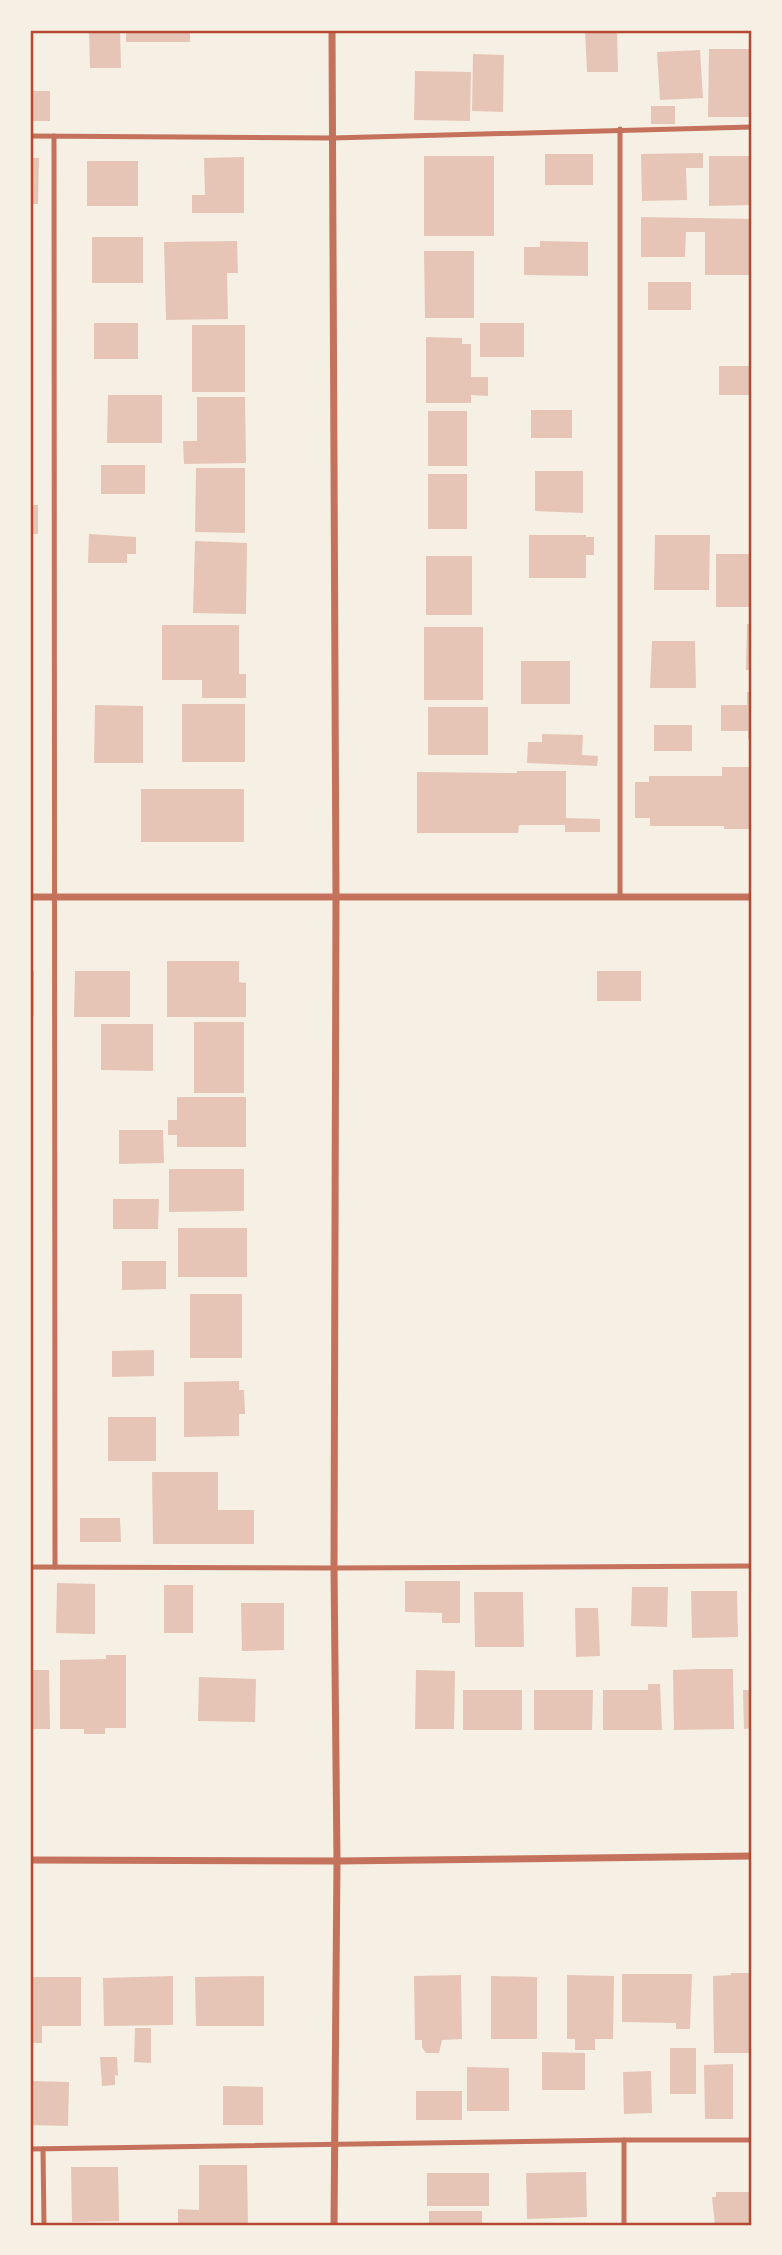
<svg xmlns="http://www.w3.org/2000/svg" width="782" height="2255" font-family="Literata,serif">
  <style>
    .building { fill: #e6c5b7 }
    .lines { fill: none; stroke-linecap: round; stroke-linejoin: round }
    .service { stroke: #c5725c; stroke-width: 5 }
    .minor { stroke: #c5725c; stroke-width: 7 }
    .neatline { fill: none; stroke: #b5482f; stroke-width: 2.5 }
  </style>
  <rect width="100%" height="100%" fill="#f6efe4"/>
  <!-- building -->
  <g class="building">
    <path d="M 89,30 L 120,30 L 121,68 L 90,68 Z"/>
    <rect x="126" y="30" width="64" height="12"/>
    <path d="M 585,30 L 617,30 L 618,72 L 587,72 Z"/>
    <path d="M 709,49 L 752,49 L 752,117 L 708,117 Z"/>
    <path d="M 700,50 L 703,98 L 660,100 L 657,52 Z"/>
    <path d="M 473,54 L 504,55 L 503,112 L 472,111 Z"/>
    <path d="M 415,71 L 471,72 L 470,121 L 414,120 Z"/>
    <rect x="30" y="91" width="20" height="30"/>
    <rect x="651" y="106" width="24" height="18"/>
    <path d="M 703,153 L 703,168 L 686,168 L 687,200 L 642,201 L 641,154 Z"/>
    <rect x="545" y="154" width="48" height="31"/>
    <rect x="424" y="156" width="70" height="80"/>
    <path d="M 709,156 L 752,156 L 752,205 L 709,206 Z"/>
    <path d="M 244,157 L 244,213 L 192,213 L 192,195 L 205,195 L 204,158 Z"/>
    <path d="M 30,158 L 39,158 L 38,204 L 30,204 Z"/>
    <rect x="87" y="161" width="51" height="45"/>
    <path d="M 641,217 L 752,219 L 752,275 L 705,275 L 705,232 L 686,232 L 685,257 L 641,257 Z"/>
    <rect x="92" y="237" width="51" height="46"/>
    <path d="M 237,241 L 238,273 L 227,273 L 228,319 L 166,320 L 164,242 Z"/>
    <path d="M 540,241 L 588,242 L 588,276 L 524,275 L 524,247 L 540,247 Z"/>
    <path d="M 424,251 L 474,251 L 474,318 L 425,318 Z"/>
    <rect x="648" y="282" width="43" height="28"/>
    <rect x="94" y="323" width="44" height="36"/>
    <rect x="480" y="323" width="44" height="34"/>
    <rect x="192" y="325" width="53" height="67"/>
    <path d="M 426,337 L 462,338 L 462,344 L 471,344 L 471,377 L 488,377 L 488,396 L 471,395 L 471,403 L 426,403 Z"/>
    <rect x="719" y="366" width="33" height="29"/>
    <path d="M 108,395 L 162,395 L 162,443 L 107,443 Z"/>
    <path d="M 197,397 L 245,397 L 246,463 L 184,464 L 183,441 L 197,441 Z"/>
    <rect x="531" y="410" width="41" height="28"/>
    <rect x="428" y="411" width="39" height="55"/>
    <rect x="101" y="465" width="44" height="29"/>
    <path d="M 196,468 L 245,468 L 245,533 L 195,532 Z"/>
    <path d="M 535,471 L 583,471 L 583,513 L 535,511 Z"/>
    <rect x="428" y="474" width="39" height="55"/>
    <rect x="30" y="505" width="8" height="29"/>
    <path d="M 89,534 L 136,537 L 136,554 L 127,554 L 127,563 L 88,563 Z"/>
    <path d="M 529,535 L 586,535 L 586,537 L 594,537 L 594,555 L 586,555 L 586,578 L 529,578 Z"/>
    <path d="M 655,535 L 710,535 L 709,590 L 654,590 Z"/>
    <path d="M 195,541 L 247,543 L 246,614 L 193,613 Z"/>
    <rect x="716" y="554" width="36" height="53"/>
    <rect x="426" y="556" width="46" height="59"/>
    <path d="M 747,624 L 752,624 L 752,670 L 746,670 Z"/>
    <path d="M 162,625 L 239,625 L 239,674 L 246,674 L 246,698 L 202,698 L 202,680 L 162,680 Z"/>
    <rect x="424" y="627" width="59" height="73"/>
    <path d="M 652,641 L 695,641 L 696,688 L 650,688 Z"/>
    <rect x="521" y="661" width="49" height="43"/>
    <path d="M 747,692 L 752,692 L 752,739 L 748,739 L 748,731 L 721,731 L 721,705 L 747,705 Z"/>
    <rect x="182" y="704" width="63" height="58"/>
    <path d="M 95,705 L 143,706 L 143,763 L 94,763 Z"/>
    <rect x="428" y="707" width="60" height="48"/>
    <rect x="654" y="725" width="38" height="26"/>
    <path d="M 542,734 L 583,735 L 582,755 L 598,756 L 597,766 L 527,763 L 528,742 L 542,742 Z"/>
    <path d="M 722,767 L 752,767 L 752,829 L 724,829 L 724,826 L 650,826 L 650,818 L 635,818 L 635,782 L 649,782 L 649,776 L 722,776 Z"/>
    <path d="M 517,771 L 566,771 L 566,818 L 600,819 L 600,832 L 565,832 L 565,825 L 519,825 L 518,833 L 417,833 L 417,772 L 517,773 Z"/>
    <rect x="141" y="789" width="103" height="53"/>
    <path d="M 167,961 L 239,961 L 239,982 L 246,983 L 246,1017 L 167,1017 Z"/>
    <rect x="30" y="971" width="4" height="45"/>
    <path d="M 75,971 L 130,971 L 130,1017 L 74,1017 Z"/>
    <rect x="597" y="971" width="44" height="30"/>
    <rect x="194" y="1022" width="50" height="71"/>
    <path d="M 101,1024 L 153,1024 L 153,1071 L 101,1070 Z"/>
    <path d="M 177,1097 L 246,1097 L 246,1147 L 177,1147 L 177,1135 L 168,1135 L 168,1120 L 177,1120 Z"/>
    <path d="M 119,1130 L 163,1130 L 164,1163 L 119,1164 Z"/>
    <path d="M 169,1169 L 244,1169 L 244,1211 L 169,1212 Z"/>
    <path d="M 113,1199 L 159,1199 L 158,1229 L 113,1229 Z"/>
    <rect x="178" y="1228" width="69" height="49"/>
    <path d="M 122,1261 L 166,1261 L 166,1289 L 122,1290 Z"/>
    <rect x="190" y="1294" width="52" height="64"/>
    <path d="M 154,1350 L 154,1376 L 112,1377 L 112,1351 Z"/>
    <path d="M 239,1381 L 239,1390 L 244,1390 L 245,1414 L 239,1414 L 239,1436 L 184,1437 L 184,1382 Z"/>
    <rect x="108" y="1417" width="48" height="44"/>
    <path d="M 152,1472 L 218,1472 L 218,1510 L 254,1510 L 254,1544 L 153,1544 Z"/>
    <path d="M 80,1518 L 120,1518 L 121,1542 L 80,1542 Z"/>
    <path d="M 405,1581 L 460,1581 L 460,1623 L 442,1623 L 442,1613 L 405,1612 Z"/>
    <path d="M 57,1583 L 95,1584 L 95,1634 L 56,1633 Z"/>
    <rect x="164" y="1585" width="29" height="48"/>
    <path d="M 632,1587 L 668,1587 L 667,1627 L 631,1626 Z"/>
    <path d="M 691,1591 L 737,1591 L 738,1637 L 692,1638 Z"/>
    <path d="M 474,1592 L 523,1592 L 524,1647 L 475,1647 Z"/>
    <path d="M 241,1603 L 284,1603 L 284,1650 L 242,1651 Z"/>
    <path d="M 575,1608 L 598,1608 L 600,1656 L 576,1657 Z"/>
    <path d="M 106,1655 L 126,1655 L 126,1728 L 105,1728 L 105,1734 L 84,1734 L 84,1729 L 60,1729 L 60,1660 L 106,1659 Z"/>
    <path d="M 699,1669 L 733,1669 L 734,1729 L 674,1730 L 673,1670 Z"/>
    <path d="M 30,1670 L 49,1670 L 50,1729 L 30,1729 Z"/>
    <path d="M 416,1670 L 455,1671 L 454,1729 L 415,1729 Z"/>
    <path d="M 199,1677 L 256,1679 L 255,1722 L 198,1721 Z"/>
    <path d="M 648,1684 L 660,1684 L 662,1730 L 603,1730 L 603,1690 L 648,1690 Z"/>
    <rect x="463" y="1690" width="59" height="40"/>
    <path d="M 534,1690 L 593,1690 L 592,1730 L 534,1730 Z"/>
    <path d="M 743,1690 L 752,1690 L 752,1728 L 744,1729 Z"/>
    <path d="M 731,1973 L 752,1973 L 752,2053 L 714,2053 L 713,1976 L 731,1975 Z"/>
    <path d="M 622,1974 L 692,1974 L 690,2029 L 676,2029 L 676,2023 L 622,2022 Z"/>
    <path d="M 461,1975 L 462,2039 L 442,2040 L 439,2053 L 426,2053 L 422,2047 L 422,2040 L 415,2040 L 414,1976 Z"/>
    <path d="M 567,1975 L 614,1976 L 613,2039 L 595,2039 L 595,2050 L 575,2050 L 575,2039 L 567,2039 Z"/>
    <path d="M 173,1976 L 173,2025 L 104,2026 L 103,1978 Z"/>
    <path d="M 264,1976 L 264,2026 L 196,2026 L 195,1977 Z"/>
    <path d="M 491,1976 L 537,1977 L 537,2039 L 491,2039 Z"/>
    <path d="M 30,1977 L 81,1977 L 81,2026 L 42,2026 L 42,2043 L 30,2043 Z"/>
    <path d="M 135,2028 L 151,2028 L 151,2063 L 134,2062 Z"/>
    <rect x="670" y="2048" width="26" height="46"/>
    <path d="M 542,2052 L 585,2053 L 585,2090 L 542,2090 Z"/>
    <path d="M 100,2057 L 117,2057 L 118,2076 L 115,2075 L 115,2085 L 102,2086 Z"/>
    <path d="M 733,2064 L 733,2119 L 705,2119 L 704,2065 Z"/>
    <path d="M 467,2067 L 509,2068 L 509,2111 L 467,2111 Z"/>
    <path d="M 651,2071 L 652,2113 L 624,2114 L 623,2072 Z"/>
    <path d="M 30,2081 L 69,2082 L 68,2126 L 30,2125 Z"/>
    <path d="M 223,2086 L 263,2087 L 263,2125 L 223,2125 Z"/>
    <rect x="416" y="2091" width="46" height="29"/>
    <path d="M 199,2165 L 247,2165 L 248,2225 L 178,2225 L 178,2209 L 199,2210 Z"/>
    <path d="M 71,2167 L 118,2167 L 119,2221 L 72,2222 Z"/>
    <path d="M 586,2172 L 587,2217 L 527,2219 L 526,2173 Z"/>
    <rect x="427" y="2173" width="62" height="33"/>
    <path d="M 716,2192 L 752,2192 L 752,2225 L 715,2225 L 712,2197 L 716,2197 Z"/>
    <rect x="429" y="2211" width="53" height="14"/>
  </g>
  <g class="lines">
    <!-- service -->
    <g class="service">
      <path d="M 620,129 L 620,897"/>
      <path d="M 30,136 L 332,138 L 752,127"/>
      <path d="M 54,136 L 55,1567"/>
      <path d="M 30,1567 L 334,1568 L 752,1566"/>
      <path d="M 30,2149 L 624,2140 L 752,2140"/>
      <path d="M 43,2149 L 44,2225"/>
      <path d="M 624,2225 L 624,2140"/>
    </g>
    <!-- minor -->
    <g class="minor">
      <path d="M 332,30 L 336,898 L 334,1568 L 337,1861 L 334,2225"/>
      <path d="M 30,897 L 752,897"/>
      <path d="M 30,1860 L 337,1861 L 752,1856"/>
    </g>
  </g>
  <!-- border -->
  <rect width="782" height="2255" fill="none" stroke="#f6efe4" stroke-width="63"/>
  <rect x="32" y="32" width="718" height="2192" class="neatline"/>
</svg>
